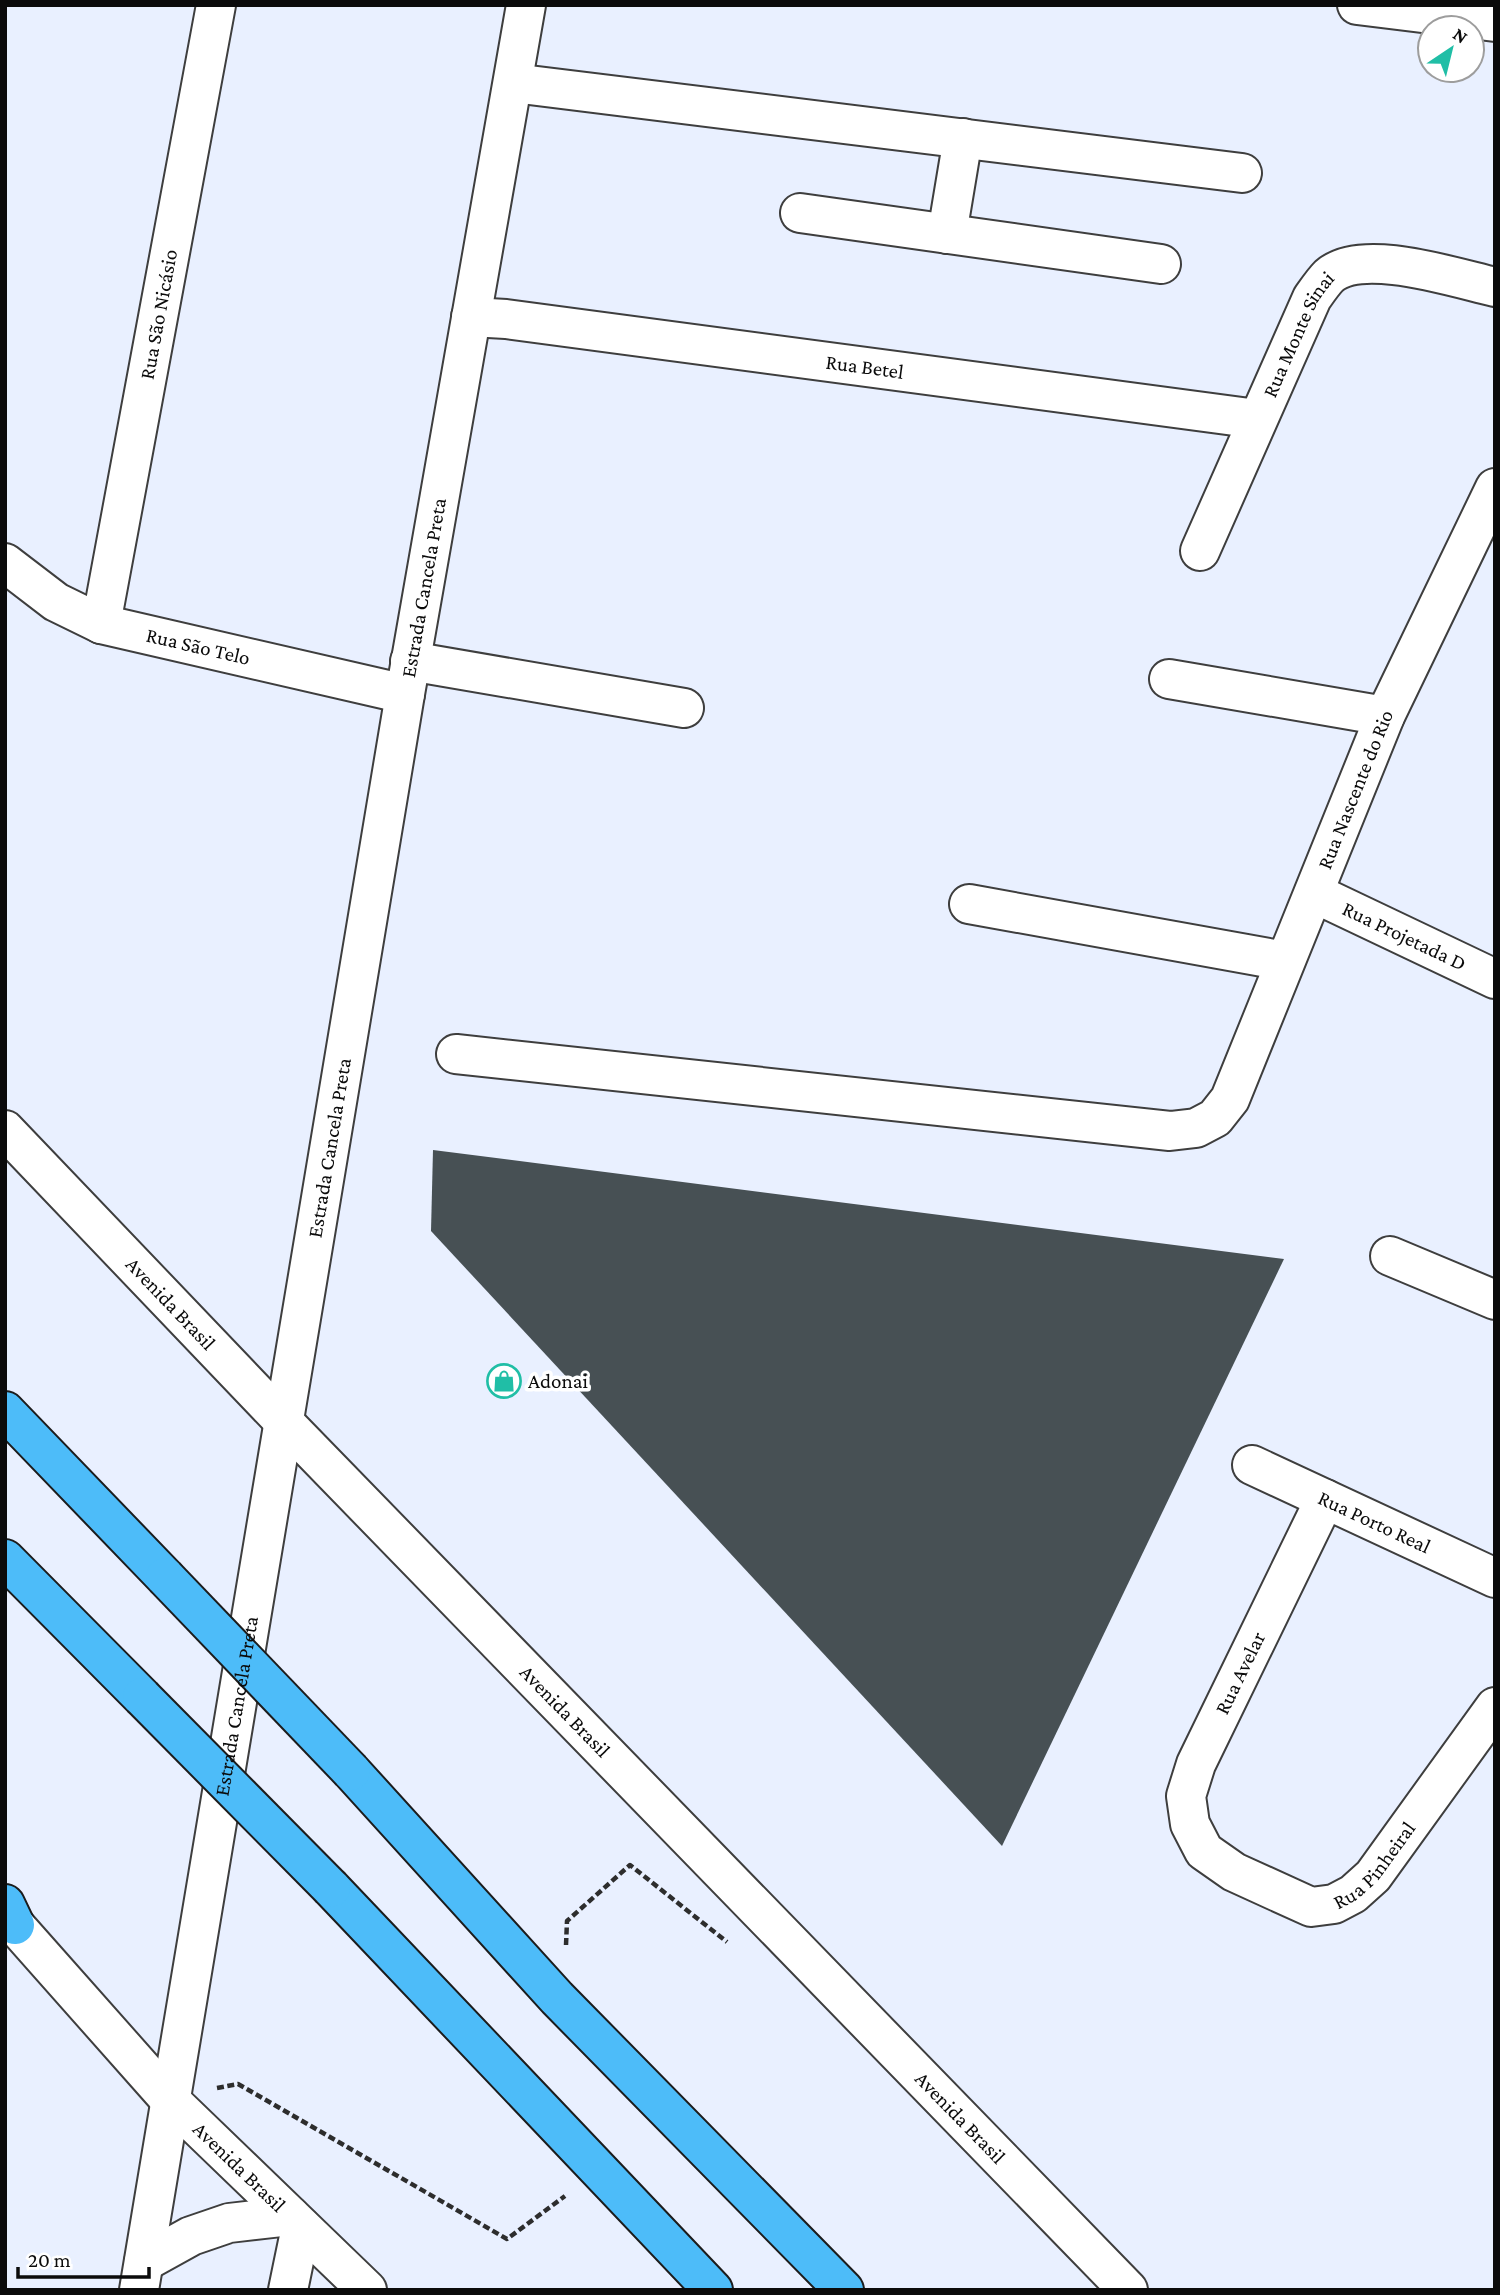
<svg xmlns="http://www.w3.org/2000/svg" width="1500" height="2295" font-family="'Crimson Pro',serif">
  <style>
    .building { fill: #475054 }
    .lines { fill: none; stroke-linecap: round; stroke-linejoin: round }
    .minor-casing { stroke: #3e3e3e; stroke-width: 42 }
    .highway-casing { stroke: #1c1c1c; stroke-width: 42 }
    .path { stroke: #2d2d2d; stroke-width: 4.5; stroke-dasharray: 7 3.5; stroke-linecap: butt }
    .minor { stroke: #fff; stroke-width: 38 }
    .highway { stroke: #4dbcf9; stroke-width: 38 }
    .highway-bridge-casing { stroke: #1c1c1c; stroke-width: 42; stroke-linecap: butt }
    .highway-bridge { stroke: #4dbcf9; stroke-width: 38 }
    .labels { text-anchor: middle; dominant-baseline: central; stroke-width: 7; stroke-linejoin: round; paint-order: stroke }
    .street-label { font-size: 21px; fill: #0b0b0b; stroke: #fff }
    .poi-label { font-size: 21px; fill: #0b0b0b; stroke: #fff; text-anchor: start }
  </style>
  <rect width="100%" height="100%" fill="#e9f0ff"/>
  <!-- building -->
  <path class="building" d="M 433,1150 L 1284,1259 L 1002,1846 L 431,1231 Z"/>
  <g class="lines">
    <!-- minor casing -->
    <g class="minor-casing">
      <g id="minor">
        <path d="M 1357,5 L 1495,22"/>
        <path d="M 513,83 L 1242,173"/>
        <path d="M 800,213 L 1161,264"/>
        <path d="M 947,234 L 963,138"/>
        <path id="s1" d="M 471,317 L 506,319 L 1257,419"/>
        <path id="s2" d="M 1200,551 L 1312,298 C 1317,291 1323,282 1329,276 C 1362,247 1455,278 1495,287"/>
        <path id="s3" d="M 5,563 L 56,602 L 101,624 L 405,694"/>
        <path id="s4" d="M 101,624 L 216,5"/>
        <path d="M 410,661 L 684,708"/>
        <path d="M 1169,679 L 1385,716"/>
        <path id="s5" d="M 1314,893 L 1495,979"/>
        <path d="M 969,904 L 1285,961"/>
        <path id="s6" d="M 456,1054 L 1170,1131 L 1196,1128 L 1215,1118 L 1230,1099 L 1385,716 L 1495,488"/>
        <path id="s7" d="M 5,1130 L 283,1421 L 1128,2290"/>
        <path d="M 1390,1256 L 1495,1300"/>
        <path id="s8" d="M 1252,1465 L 1495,1578"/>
        <path id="s9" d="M 1325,1499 L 1196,1764 L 1186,1796 L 1190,1824 L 1204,1851 L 1234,1872 L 1311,1907 L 1334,1904 L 1353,1894 L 1373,1876 L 1495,1707"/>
        <path id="s10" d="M 5,1914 L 169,2099 L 367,2290"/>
        <path d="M 144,2262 L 191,2236 L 229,2223 L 290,2216"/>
        <path id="s11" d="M 139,2290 L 405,694 L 526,5"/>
        <path d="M 288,2290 L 301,2227"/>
      </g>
    </g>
    <!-- highway casing -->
    <g class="highway-casing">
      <g id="highway">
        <path d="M 5,1411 L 165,1577"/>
        <path d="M 5,1559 L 142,1697"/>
        <path d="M 351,1771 L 557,1998 L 844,2290"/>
        <path d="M 331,1888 L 713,2290"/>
        <path d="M 5,1904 L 15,1925"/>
      </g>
    </g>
    <!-- path -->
    <g class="path">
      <path d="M 566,1945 L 567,1921 L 630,1865 L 727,1942"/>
      <path d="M 217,2088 L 238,2084 L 507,2239 L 565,2196"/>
    </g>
    <!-- minor -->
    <use href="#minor" class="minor"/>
    <!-- highway -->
    <use href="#highway" class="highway"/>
    <!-- highway-bridge casing -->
    <g class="highway-bridge-casing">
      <g id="highway-bridge">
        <path d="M 165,1577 L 351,1771"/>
        <path d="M 142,1697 L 331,1888"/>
      </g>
    </g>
    <!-- highway-bridge -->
    <use href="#highway-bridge" class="highway-bridge"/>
  </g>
  <!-- icons -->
  <defs>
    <g id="shop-ring" transform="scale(1.75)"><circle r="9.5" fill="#fff" stroke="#20bea6" stroke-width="1.5"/><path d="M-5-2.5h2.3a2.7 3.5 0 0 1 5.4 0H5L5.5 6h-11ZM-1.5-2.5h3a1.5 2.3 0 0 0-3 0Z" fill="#20bea6"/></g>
  </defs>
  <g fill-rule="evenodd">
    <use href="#shop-ring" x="504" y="1381"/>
  </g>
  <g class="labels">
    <!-- street labels -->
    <g class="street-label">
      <text stroke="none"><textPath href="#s4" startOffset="315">Rua São Nicásio</textPath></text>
      <text stroke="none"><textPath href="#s2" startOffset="238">Rua Monte Sinai</textPath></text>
      <text stroke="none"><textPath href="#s1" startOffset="397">Rua Betel</textPath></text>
      <text stroke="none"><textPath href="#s11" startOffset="1726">Estrada Cancela Preta</textPath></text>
      <text stroke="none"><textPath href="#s3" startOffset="214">Rua São Telo</textPath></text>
      <text stroke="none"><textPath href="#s6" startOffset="1124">Rua Nascente do Rio</textPath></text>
      <text stroke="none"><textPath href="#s5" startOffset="100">Rua Projetada D</textPath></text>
      <text stroke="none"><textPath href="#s11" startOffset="1158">Estrada Cancela Preta</textPath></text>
      <text stroke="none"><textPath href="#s7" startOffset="240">Avenida Brasil</textPath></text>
      <text stroke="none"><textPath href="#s8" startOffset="135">Rua Porto Real</textPath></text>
      <text transform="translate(1240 1673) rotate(-64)">Rua Avelar</text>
      <text stroke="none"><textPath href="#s11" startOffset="592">Estrada Cancela Preta</textPath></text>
      <text stroke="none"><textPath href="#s7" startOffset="807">Avenida Brasil</textPath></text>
      <text stroke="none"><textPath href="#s9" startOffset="588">Rua Pinheiral</textPath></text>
      <text stroke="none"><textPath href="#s7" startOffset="1374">Avenida Brasil</textPath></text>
      <text stroke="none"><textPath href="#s10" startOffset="345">Avenida Brasil</textPath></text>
    </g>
    <!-- poi labels -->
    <g class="poi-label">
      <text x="528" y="1381">Adonai</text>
    </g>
  </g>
  <!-- border -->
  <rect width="1500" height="2295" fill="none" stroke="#0b0b0b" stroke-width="14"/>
  <!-- north arrow -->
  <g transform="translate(1451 49) rotate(35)"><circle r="33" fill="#ffffff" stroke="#9d9d9d" stroke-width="2"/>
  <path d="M0-5L12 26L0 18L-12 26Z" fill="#20bea6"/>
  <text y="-10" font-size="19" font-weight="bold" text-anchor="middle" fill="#0b0b0b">N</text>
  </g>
  <!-- scale -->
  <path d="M18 2267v10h131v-10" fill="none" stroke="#0b0b0b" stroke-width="3.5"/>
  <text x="28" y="2267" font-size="21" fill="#0b0b0b" stroke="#ffffff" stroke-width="5" paint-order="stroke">20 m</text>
</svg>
